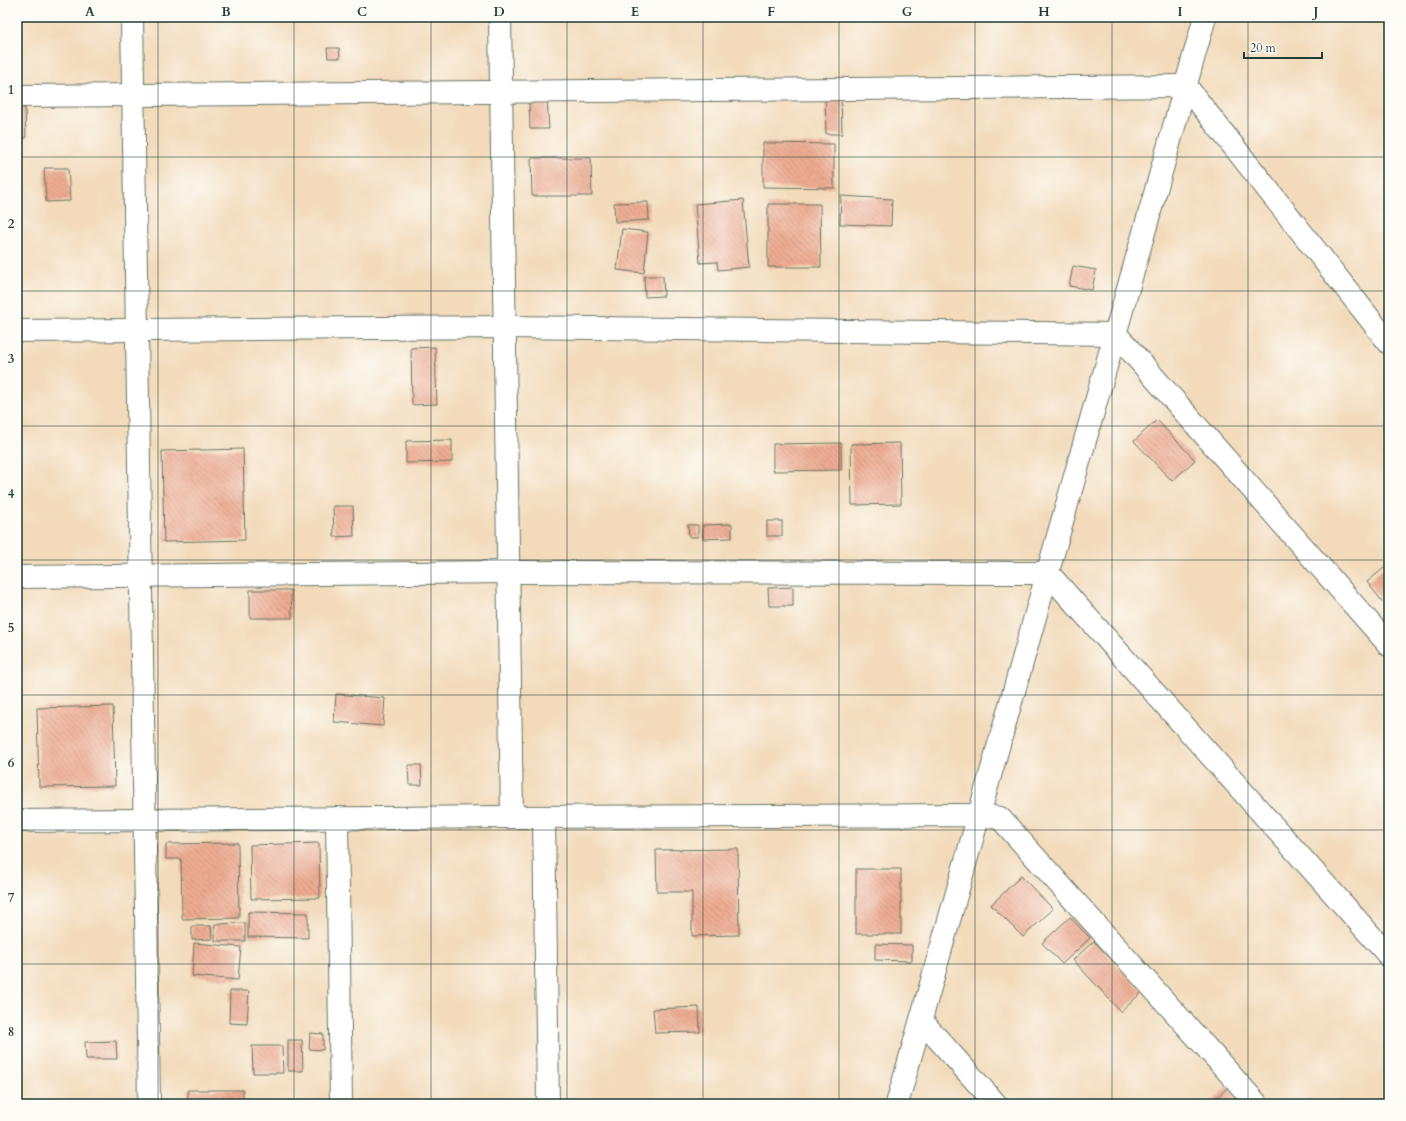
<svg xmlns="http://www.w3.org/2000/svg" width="1406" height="1121" font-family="Cardo,serif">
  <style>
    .building { fill: url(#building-back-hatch) }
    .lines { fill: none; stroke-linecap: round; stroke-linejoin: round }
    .minor-casing { stroke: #697463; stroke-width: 24 }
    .minor { stroke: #fff; stroke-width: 22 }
    .grid { fill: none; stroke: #1f3d34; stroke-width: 1; stroke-opacity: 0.55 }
    .neatline { fill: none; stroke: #1f3d34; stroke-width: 1.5 }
    .grid-label { font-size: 13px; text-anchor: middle; font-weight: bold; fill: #1f3d34 }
  </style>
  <defs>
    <pattern id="building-back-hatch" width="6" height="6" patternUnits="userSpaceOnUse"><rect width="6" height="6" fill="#eeac92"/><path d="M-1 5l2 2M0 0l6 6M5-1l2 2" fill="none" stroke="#c08d78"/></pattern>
  </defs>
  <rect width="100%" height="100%" fill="#fdfcf7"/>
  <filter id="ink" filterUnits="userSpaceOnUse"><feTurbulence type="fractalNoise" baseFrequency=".025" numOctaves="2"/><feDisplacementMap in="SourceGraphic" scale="8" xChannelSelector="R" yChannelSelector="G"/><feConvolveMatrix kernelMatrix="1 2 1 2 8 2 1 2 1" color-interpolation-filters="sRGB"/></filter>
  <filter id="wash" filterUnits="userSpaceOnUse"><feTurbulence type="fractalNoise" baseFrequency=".012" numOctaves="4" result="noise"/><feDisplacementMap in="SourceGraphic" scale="16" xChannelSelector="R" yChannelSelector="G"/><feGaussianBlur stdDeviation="0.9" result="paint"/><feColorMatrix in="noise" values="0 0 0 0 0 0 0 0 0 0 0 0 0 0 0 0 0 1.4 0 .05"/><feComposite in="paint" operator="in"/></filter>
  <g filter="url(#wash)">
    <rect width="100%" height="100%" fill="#f2daba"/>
    <g id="blocks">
      <!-- building -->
      <g class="building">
        <path d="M 327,48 L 339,48 L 340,58 L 328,58 Z"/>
        <path d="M 825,96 L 841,96 L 842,134 L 826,134 Z"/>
        <path d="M 547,97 L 549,129 L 530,129 L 529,98 Z"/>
        <path d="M 17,108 L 25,108 L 26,138 L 17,138 Z"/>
        <path d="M 763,143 L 834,144 L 834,188 L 763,187 Z"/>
        <path d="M 531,158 L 591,158 L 592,196 L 532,196 Z"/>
        <path d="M 44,168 L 68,168 L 70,201 L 46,202 Z"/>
        <path d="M 841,196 L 892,199 L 891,226 L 840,224 Z"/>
        <path d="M 743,200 L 749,267 L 718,270 L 717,262 L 700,263 L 695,204 Z"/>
        <path d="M 648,202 L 649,220 L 615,222 L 614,203 Z"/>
        <path d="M 768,204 L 820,204 L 821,267 L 768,267 Z"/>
        <path d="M 622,229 L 648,232 L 644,273 L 617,270 Z"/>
        <path d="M 1073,266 L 1096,270 L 1092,290 L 1069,286 Z"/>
        <path d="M 644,276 L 663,276 L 664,296 L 645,297 Z"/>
        <path d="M 435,347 L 437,404 L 412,405 L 411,348 Z"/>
        <path d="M 1157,420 L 1195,460 L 1172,481 L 1134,441 Z"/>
        <path d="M 452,440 L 452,462 L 406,463 L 406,441 Z"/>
        <path d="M 841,443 L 841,470 L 773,471 L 773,444 Z"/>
        <path d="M 900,443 L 901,504 L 852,505 L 851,444 Z"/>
        <path d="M 243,449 L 245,540 L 164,542 L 162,451 Z"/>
        <path d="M 333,506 L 353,506 L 354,536 L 334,537 Z"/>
        <rect x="767" y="521" width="15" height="15"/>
        <path d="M 732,524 L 732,538 L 703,539 L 703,525 Z"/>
        <path d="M 688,525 L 698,525 L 698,537 L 689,537 Z"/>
        <path d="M 1389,564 L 1389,610 L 1367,582 Z"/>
        <path d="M 793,587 L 793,606 L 769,606 L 768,588 Z"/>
        <path d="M 250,590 L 291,590 L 292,618 L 250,618 Z"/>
        <path d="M 336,694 L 385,698 L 383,726 L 334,722 Z"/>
        <path d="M 113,706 L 115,786 L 39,787 L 37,708 Z"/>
        <path d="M 408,765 L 421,765 L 422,785 L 409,785 Z"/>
        <path d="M 238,843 L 239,918 L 182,919 L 181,859 L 166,859 L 166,844 Z"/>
        <path d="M 319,843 L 320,898 L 251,899 L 250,845 Z"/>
        <path d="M 738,849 L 739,935 L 692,936 L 692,892 L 657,892 L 656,850 Z"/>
        <rect x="856" y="869" width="45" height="65"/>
        <path d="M 1021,876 L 1053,909 L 1023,937 L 991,905 Z"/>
        <path d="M 248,912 L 308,913 L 308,938 L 248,937 Z"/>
        <path d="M 1070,917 L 1090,938 L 1062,964 L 1042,943 Z"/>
        <path d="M 245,923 L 245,941 L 215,941 L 215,924 Z"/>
        <path d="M 192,926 L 211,926 L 212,939 L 192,940 Z"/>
        <path d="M 1094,941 L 1142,992 L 1121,1012 L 1073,960 Z"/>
        <path d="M 194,943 L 241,947 L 238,980 L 192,976 Z"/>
        <path d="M 875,944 L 912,945 L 912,961 L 875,960 Z"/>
        <path d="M 230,991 L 249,991 L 247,1024 L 229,1023 Z"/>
        <path d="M 699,1007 L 700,1032 L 655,1033 L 653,1009 Z"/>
        <path d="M 310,1033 L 323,1034 L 323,1050 L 309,1049 Z"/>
        <path d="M 288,1040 L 302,1040 L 303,1071 L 288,1071 Z"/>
        <path d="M 116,1041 L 117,1059 L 86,1059 L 85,1042 Z"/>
        <path d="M 252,1046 L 282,1046 L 283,1073 L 253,1073 Z"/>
        <path d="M 1228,1087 L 1244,1104 L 1210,1104 Z"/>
        <rect x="188" y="1090" width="55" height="14"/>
      </g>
    </g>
  </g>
  <g filter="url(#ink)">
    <use href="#blocks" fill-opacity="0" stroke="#697463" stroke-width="1"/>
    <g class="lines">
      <!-- minor casing -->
      <g class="minor-casing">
        <g id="minor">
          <path d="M 132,17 L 149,1104"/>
          <path d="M 500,17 L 512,817"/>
          <path d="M 17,96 L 1186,86 L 1389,343"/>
          <path d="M 17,331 L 505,327 L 1116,334 L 1389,645"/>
          <path d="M 17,577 L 508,572 L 1048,573 L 1389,956"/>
          <path d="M 544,817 L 548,1104"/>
          <path d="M 337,818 L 341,1104"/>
          <path d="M 17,821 L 512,817 L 979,815 L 1000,818 L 1257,1104"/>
          <path d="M 921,1020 L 996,1104"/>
          <path d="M 897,1104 L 1205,17"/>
        </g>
      </g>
      <!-- minor -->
      <use href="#minor" class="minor"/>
    </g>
  </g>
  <!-- grid -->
  <path class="grid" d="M 158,17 L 158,1104M 294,17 L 294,1104M 431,17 L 431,1104M 567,17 L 567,1104M 703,17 L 703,1104M 839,17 L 839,1104M 975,17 L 975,1104M 1112,17 L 1112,1104M 1248,17 L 1248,1104M 17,157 L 1389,157M 17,291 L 1389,291M 17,426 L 1389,426M 17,560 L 1389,560M 17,695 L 1389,695M 17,830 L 1389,830M 17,964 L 1389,964"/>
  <!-- margin -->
  <rect width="1406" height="1121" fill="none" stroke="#fdfcf7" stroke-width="44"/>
  <!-- scale -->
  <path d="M1244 52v6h78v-6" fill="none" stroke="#1f3d34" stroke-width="2"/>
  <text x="1250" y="52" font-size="12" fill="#1f3d34" stroke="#fdfcf7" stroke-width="3" paint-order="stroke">20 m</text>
  <rect x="22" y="22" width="1362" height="1077" class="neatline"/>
  <g class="grid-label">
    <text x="90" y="16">A</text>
    <text x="226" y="16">B</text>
    <text x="362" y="16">C</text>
    <text x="499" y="16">D</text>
    <text x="635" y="16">E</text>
    <text x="771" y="16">F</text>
    <text x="907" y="16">G</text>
    <text x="1044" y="16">H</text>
    <text x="1180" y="16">I</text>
    <text x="1316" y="16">J</text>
    <text x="11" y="94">1</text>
    <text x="11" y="228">2</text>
    <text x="11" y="363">3</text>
    <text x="11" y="498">4</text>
    <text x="11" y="632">5</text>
    <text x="11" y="767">6</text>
    <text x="11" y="902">7</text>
    <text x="11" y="1036">8</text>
  </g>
</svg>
